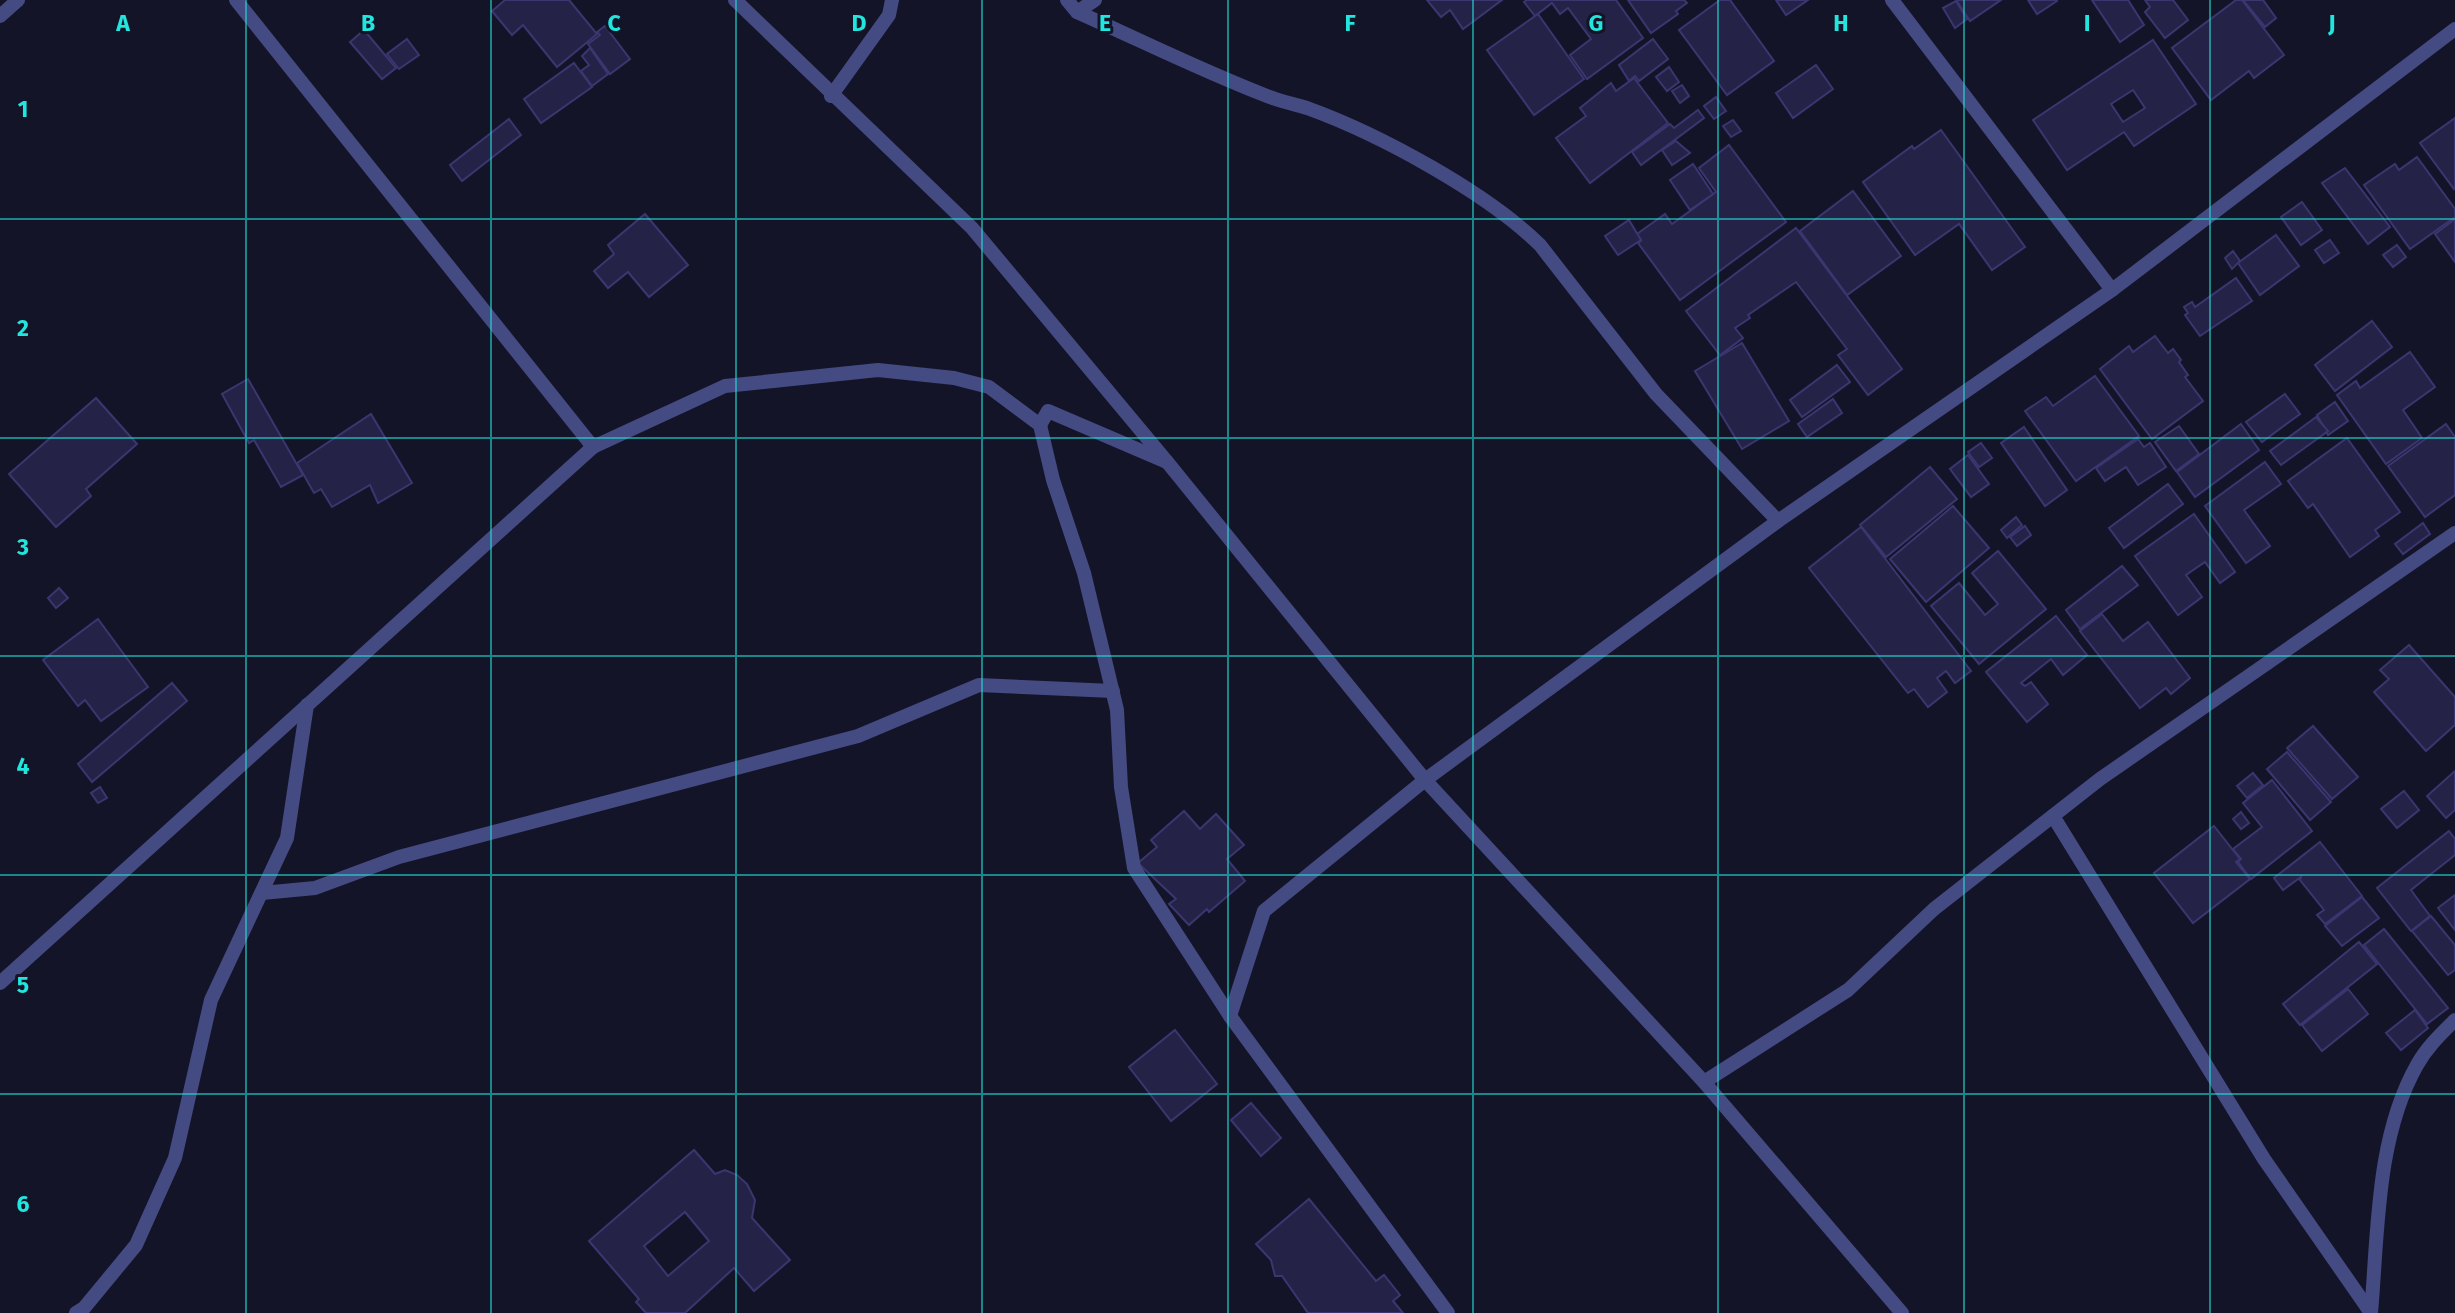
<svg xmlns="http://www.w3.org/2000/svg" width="2455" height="1313" font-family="'Fira Sans',sans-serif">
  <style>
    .building { fill: #242247; stroke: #3a3770; stroke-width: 2; fill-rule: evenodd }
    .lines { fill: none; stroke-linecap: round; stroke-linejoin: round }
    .service { stroke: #444b82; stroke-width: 14 }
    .minor { stroke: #444b82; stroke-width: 14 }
    .grid { fill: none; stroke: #22e5dd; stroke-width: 2; stroke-opacity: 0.55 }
    .grid-label { font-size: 23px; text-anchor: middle; font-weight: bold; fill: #22e5dd; stroke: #141428; stroke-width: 6; stroke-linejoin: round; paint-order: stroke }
  </style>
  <rect width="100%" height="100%" fill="#141428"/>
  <!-- building -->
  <g class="building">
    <path d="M 505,0 L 569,0 L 597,34 L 557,67 L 523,25 L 512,35 L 492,11 Z"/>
    <path d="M 1427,0 L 1502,0 L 1463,29 L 1450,10 L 1441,17 Z"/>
    <path d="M 1527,0 L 1616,0 L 1643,38 L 1587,79 L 1570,55 L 1591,39 L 1568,8 L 1560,14 L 1552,3 L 1535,16 L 1524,2 Z"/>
    <path d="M 1628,0 L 1684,0 L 1687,3 L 1676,11 L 1678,14 L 1651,33 Z"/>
    <path d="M 1720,0 L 1730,0 L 1774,61 L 1727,95 L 1679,30 Z"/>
    <path d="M 1776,0 L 1808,0 L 1786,15 Z"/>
    <path d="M 1956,0 L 2001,0 L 1970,21 Z"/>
    <path d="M 2028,0 L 2057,0 L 2057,1 L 2037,14 Z"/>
    <path d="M 2092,0 L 2128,0 L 2144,25 L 2120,42 Z"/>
    <path d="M 2145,0 L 2173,0 L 2188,20 L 2165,38 L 2145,12 L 2150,7 Z"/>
    <path d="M 2236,0 L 2242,0 L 2284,55 L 2254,78 L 2249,71 L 2211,100 L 2172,48 Z"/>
    <path d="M 2243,0 L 2263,0 L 2276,18 L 2265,27 Z"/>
    <path d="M 1956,1 L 1967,19 L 1955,28 L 1943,8 Z"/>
    <path d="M 1538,14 L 1584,79 L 1534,115 L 1487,50 Z"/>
    <path d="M 605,26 L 630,59 L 610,74 L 588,44 L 600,35 L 597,32 Z"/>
    <path d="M 364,30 L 396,68 L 382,79 L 350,42 Z"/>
    <path d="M 407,39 L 419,55 L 399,69 L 387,54 Z"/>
    <path d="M 1653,39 L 1668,59 L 1639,81 L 1635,76 L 1629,81 L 1619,65 Z"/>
    <path d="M 2153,40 L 2196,104 L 2134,146 L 2124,132 L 2067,170 L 2033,120 ZM 2133,90 L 2145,108 L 2123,122 L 2111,104 Z"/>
    <path d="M 590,48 L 608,74 L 592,86 L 581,71 L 589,65 L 582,56 Z"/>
    <path d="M 574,63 L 592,87 L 541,123 L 524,99 Z"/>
    <path d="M 1816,65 L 1833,89 L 1793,118 L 1776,93 Z"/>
    <path d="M 1669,67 L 1679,82 L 1667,91 L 1656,77 Z"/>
    <path d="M 1634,78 L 1668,123 L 1590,183 L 1556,138 L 1586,116 L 1580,108 L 1611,83 L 1616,91 Z"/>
    <path d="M 1682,85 L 1689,96 L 1680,103 L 1672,91 Z"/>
    <path d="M 1716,97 L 1726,111 L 1714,119 L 1704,106 Z"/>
    <path d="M 1698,110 L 1704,118 L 1641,165 L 1632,152 L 1670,124 L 1674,128 Z"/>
    <path d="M 2455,118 L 2455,187 L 2454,189 L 2420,143 Z"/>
    <path d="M 509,119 L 521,135 L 462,181 L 450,165 Z"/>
    <path d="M 1733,120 L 1741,131 L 1731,137 L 1723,126 Z"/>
    <path d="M 1941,130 L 2025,247 L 1992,270 L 1959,224 L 1915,255 L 1863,182 L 1912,146 L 1914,149 Z"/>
    <path d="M 1676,141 L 1690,153 L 1672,165 L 1662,150 Z"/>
    <path d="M 1729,145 L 1786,222 L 1680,300 L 1638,243 L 1641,241 L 1637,234 L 1665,214 L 1672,224 L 1716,192 L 1699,168 Z"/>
    <path d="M 2417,157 L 2455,209 L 2455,217 L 2410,249 L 2364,185 L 2395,164 L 2399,170 Z"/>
    <path d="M 1693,164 L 1713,194 L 1690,210 L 1670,180 Z"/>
    <path d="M 2345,168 L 2390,227 L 2368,244 L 2322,183 Z"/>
    <path d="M 1853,191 L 1901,256 L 1847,295 L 1800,231 Z"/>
    <path d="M 2302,202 L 2322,230 L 2301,245 L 2281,217 Z"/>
    <path d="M 645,214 L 688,265 L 649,297 L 628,272 L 608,288 L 594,271 L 614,254 L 608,245 Z"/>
    <path d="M 2455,219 L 2455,262 L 2435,234 Z"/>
    <path d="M 1629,220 L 1641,240 L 1618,255 L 1605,236 Z"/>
    <path d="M 1796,228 L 1902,369 L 1868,395 L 1838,355 L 1847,349 L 1796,282 L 1748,315 L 1750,318 L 1735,328 L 1743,338 L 1720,355 L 1686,311 Z"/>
    <path d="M 2276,235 L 2299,266 L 2260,295 L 2238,263 Z"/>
    <path d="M 2330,240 L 2339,253 L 2324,263 L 2315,250 Z"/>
    <path d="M 2397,245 L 2406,257 L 2393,267 L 2383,255 Z"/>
    <path d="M 2233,251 L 2240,261 L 2232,269 L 2225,258 Z"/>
    <path d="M 2236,278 L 2252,301 L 2200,336 L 2185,315 L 2188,313 L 2184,307 L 2192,302 L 2195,307 Z"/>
    <path d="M 2372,321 L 2392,347 L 2335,391 L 2315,365 Z"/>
    <path d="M 2155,336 L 2168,353 L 2173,349 L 2181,360 L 2179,362 L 2188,375 L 2185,377 L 2203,401 L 2152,439 L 2100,369 L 2129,346 L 2133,352 Z"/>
    <path d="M 1742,343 L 1789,421 L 1742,449 L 1695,371 Z"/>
    <path d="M 2410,352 L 2435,387 L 2403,410 L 2422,438 L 2386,464 L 2337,395 L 2356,381 L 2360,388 Z"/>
    <path d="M 1837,365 L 1850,382 L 1802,417 L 1790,400 Z"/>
    <path d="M 2095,376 L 2139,436 L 2076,481 L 2025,411 L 2046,397 L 2053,406 Z"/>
    <path d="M 248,379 L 303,475 L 281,487 L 254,440 L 249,443 L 222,394 Z"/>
    <path d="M 2285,394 L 2300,414 L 2262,442 L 2246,422 Z"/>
    <path d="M 96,398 L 137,444 L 86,489 L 91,496 L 56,527 L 9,474 Z"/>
    <path d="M 1833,399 L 1842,413 L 1807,437 L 1798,424 Z"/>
    <path d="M 2335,402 L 2348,421 L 2328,435 L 2317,415 Z"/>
    <path d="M 371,414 L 412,483 L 378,503 L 370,485 L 332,507 L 321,489 L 314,493 L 297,463 Z"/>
    <path d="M 2316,417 L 2328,431 L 2281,465 L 2270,451 Z"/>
    <path d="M 2241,424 L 2259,450 L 2195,497 L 2177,472 Z"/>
    <path d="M 2446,424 L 2455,437 L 2455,495 L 2425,517 L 2388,466 Z"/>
    <path d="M 2179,426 L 2199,454 L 2176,471 L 2155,442 Z"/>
    <path d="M 2024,427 L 2067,490 L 2045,506 L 2001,443 Z"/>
    <path d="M 2347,438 L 2400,512 L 2375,530 L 2379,536 L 2350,557 L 2313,504 L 2308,508 L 2288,481 Z"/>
    <path d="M 2138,439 L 2144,447 L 2150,443 L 2166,467 L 2138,485 L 2126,467 L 2105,481 L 2096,468 Z"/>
    <path d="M 1981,443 L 1992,458 L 1979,467 L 1968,452 Z"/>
    <path d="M 1968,455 L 1989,484 L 1971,497 L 1950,469 Z"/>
    <path d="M 2265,462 L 2281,484 L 2244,510 L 2270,546 L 2246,563 L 2205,506 Z"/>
    <path d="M 1930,467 L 1957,499 L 1886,557 L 1860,525 Z"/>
    <path d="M 2168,484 L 2183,504 L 2124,548 L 2109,528 Z"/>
    <path d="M 1953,506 L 1989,548 L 1926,602 L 1890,559 Z"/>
    <path d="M 2194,514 L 2235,572 L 2220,583 L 2205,562 L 2186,575 L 2202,597 L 2178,615 L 2135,556 Z"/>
    <path d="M 2016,517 L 2022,525 L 2007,538 L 2001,530 Z"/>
    <path d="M 2423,523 L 2430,534 L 2403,554 L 2395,544 Z"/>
    <path d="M 2025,526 L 2031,535 L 2017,546 L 2010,537 Z"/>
    <path d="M 1861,527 L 1971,671 L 1955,683 L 1946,671 L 1937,678 L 1947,692 L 1928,707 L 1914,689 L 1908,693 L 1809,568 Z"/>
    <path d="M 1998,551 L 2046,609 L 1979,664 L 1931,606 L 1959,583 L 1985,615 L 1998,604 L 1972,573 Z"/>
    <path d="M 2122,566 L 2138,585 L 2080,629 L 2066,610 Z"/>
    <path d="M 59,588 L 68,598 L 56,608 L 48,598 Z"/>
    <path d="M 2102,614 L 2123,641 L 2148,622 L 2190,678 L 2171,694 L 2166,688 L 2140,708 L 2080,631 Z"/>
    <path d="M 2056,616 L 2087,655 L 2063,675 L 2051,659 L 2021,683 L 2025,686 L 2031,682 L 2048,704 L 2027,722 L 1986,672 Z"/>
    <path d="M 98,619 L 148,687 L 101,721 L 85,700 L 78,706 L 43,660 Z"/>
    <path d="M 2409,645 L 2455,697 L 2455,725 L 2426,751 L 2374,692 L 2389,679 L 2380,670 Z"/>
    <path d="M 172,683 L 187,701 L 92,782 L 78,764 Z"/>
    <path d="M 2313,726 L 2358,777 L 2332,799 L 2287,748 Z"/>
    <path d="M 2287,752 L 2331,802 L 2310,820 L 2267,769 Z"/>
    <path d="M 2455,771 L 2455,810 L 2446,818 L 2427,796 Z"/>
    <path d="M 2253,773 L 2263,785 L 2247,798 L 2237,786 Z"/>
    <path d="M 2272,780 L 2312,831 L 2251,879 L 2238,862 L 2241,859 L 2233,849 L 2262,827 L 2243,803 Z"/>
    <path d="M 100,787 L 107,798 L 98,803 L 91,793 Z"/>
    <path d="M 2404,791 L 2419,810 L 2397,828 L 2381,809 Z"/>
    <path d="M 1184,811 L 1200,829 L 1216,814 L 1244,845 L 1227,859 L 1245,881 L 1209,912 L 1207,909 L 1189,925 L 1169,904 L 1176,899 L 1138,863 L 1157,847 L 1151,840 Z"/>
    <path d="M 2241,812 L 2249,823 L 2241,829 L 2233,819 Z"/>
    <path d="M 2214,826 L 2240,859 L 2236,862 L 2250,879 L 2193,923 L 2154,873 Z"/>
    <path d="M 2449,831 L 2455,839 L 2455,855 L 2411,890 L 2430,916 L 2411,931 L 2377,888 Z"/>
    <path d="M 2320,842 L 2362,896 L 2325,924 L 2317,915 L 2324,910 L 2300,880 L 2301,877 L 2283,890 L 2274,878 Z"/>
    <path d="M 2455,895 L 2455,930 L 2438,908 Z"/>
    <path d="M 2362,897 L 2379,918 L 2342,946 L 2325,926 Z"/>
    <path d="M 2431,916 L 2455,945 L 2455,970 L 2448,975 L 2412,931 Z"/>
    <path d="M 2384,929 L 2448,1008 L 2427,1024 L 2364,945 Z"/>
    <path d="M 2359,942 L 2377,964 L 2300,1025 L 2283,1004 Z"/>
    <path d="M 2348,989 L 2368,1014 L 2322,1051 L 2302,1025 Z"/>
    <path d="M 2415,1010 L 2428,1028 L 2401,1050 L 2386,1033 Z"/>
    <path d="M 1175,1030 L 1217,1084 L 1171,1121 L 1129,1067 Z"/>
    <path d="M 1251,1103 L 1281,1138 L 1261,1156 L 1231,1120 Z"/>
    <path d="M 694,1150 L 715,1174 L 725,1170 L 737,1175 L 747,1184 L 755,1200 L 752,1218 L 790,1260 L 754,1291 L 734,1268 L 685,1313 L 646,1313 L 636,1302 L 639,1299 L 589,1241 ZM 685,1212 L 709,1241 L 668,1276 L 644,1246 Z"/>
    <path d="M 1309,1199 L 1376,1281 L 1384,1275 L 1400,1295 L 1393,1301 L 1403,1313 L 1308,1313 L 1282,1276 L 1275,1276 L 1271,1260 L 1256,1244 Z"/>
  </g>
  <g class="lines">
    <!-- service -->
    <path class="service" d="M 1040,425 L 1053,480 L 1084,573 L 1117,710 L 1121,787 L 1134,868 L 1230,1016 L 1448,1313"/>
    <!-- minor -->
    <g class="minor">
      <path d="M 236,0 L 593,447"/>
      <path d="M 735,0 L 972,228 L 1168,463 L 1425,780 L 1704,1082 L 1902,1313"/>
      <path d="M 1067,0 L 1077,12 L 1095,0"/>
      <path d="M 1892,0 L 2112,290"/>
      <path d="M 1077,12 C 1140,40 1202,71 1267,96 C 1280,101 1294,104 1307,108 C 1379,134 1486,192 1540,245 L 1656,394 L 1778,521"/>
      <path d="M 0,16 L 18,0"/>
      <path d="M 831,96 L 889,15 L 892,0"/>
      <path d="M 2053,816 L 2264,1159 L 2371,1313"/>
      <path d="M 262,893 L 315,888 L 399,857 L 858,736 L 979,685 L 1113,691"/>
      <path d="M 0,983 L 593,447 L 725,386 L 878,370 L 954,378 L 989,387 L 1040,425 L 1048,411 L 1167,462"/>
      <path d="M 1230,1016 L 1264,911 L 1425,780 L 1778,521 L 2112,290 L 2455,29"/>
      <path d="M 1704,1082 L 1848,990 L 1934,909 L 2100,779 L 2455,533"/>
      <path d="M 76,1313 L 84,1308 L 136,1245 L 175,1158 L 211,1000 L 287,838 L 307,705"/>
      <path d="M 2371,1313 C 2378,1233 2376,1137 2417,1065 C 2427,1047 2441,1034 2455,1020"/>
    </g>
  </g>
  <!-- grid -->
  <path class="grid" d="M 246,0 L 246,1313M 491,0 L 491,1313M 736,0 L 736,1313M 982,0 L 982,1313M 1228,0 L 1228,1313M 1473,0 L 1473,1313M 1718,0 L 1718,1313M 1964,0 L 1964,1313M 2210,0 L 2210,1313M 0,219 L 2455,219M 0,438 L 2455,438M 0,656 L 2455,656M 0,875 L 2455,875M 0,1094 L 2455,1094"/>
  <g class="grid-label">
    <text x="123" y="31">A</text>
    <text x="368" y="31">B</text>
    <text x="614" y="31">C</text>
    <text x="859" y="31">D</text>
    <text x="1105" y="31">E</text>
    <text x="1350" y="31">F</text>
    <text x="1596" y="31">G</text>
    <text x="1841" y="31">H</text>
    <text x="2087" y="31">I</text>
    <text x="2332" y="31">J</text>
    <text x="23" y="117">1</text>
    <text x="23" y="336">2</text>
    <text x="23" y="555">3</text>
    <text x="23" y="774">4</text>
    <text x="23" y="993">5</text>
    <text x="23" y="1212">6</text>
  </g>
</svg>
